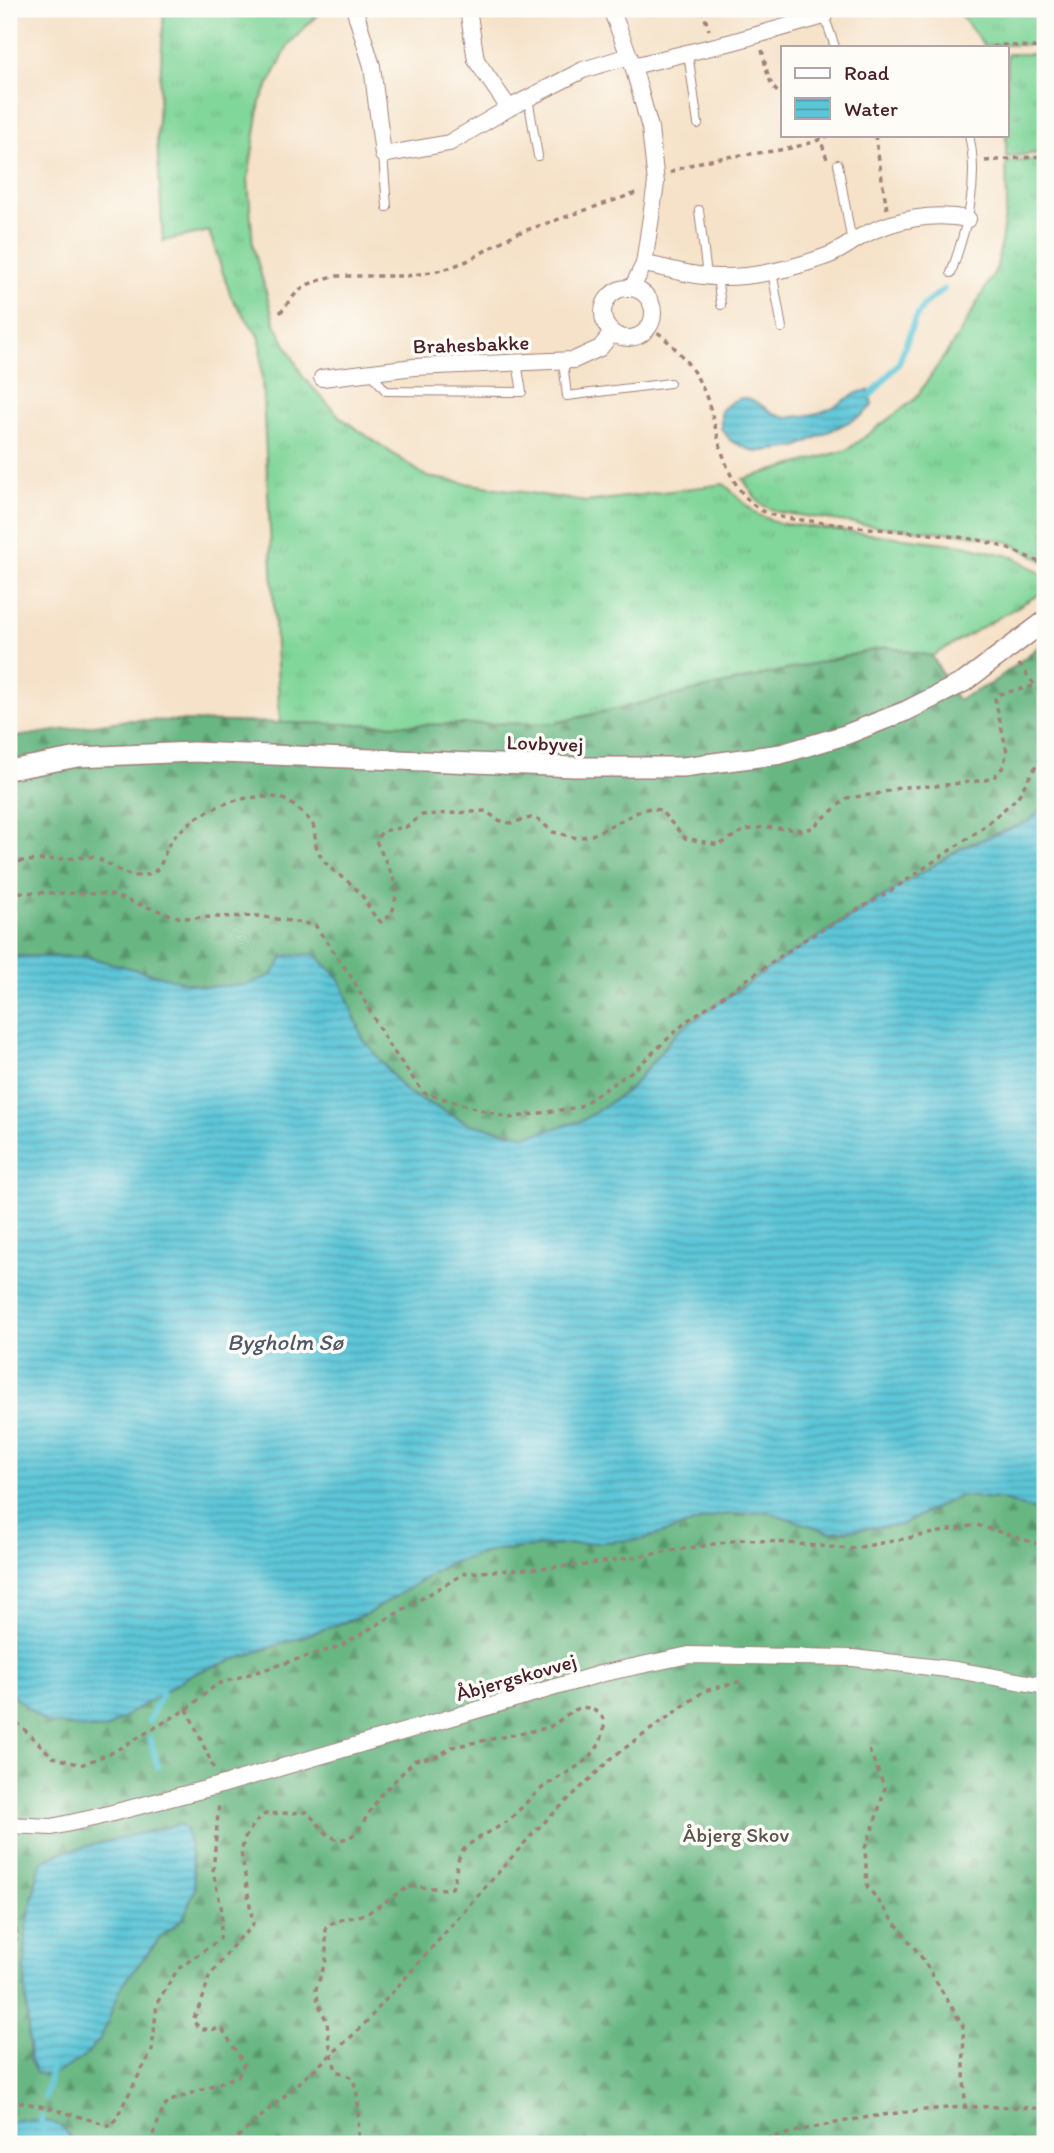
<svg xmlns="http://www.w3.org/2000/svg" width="1054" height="2153" font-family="Itim,sans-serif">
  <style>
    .grass { fill: url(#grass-tufts); stroke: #667a62; stroke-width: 2 }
    .forest { fill: url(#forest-firs); stroke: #596b56; stroke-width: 2; fill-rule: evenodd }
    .water { fill: url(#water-rules); stroke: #537282; stroke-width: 2 }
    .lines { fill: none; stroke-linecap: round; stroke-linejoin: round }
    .stream { stroke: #5cc6d8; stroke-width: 6 }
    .service-casing { stroke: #a0807a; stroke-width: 10 }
    .minor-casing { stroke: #a0807a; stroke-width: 18 }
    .tertiary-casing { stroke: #a0807a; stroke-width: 22 }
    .path { stroke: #a0807a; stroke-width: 3.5; stroke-dasharray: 5 5; stroke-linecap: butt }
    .service { stroke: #fff; stroke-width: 8 }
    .minor { stroke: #fff; stroke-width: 16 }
    .tertiary { stroke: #fff; stroke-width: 19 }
    .labels { text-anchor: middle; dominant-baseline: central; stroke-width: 7; stroke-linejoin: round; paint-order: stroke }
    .street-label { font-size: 21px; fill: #4a1f2b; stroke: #fdfcf7 }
    .park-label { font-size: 21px; fill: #5a564c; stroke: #fdfcf7 }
    .water-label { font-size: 23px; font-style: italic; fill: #505968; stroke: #fdfcf7 }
  </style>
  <defs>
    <pattern id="grass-tufts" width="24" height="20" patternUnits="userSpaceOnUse" patternTransform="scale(1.75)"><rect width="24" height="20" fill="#81d69a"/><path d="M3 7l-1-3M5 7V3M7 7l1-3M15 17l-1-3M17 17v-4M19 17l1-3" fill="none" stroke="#71b785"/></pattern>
    <pattern id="forest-firs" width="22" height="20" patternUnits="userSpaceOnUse" patternTransform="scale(1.75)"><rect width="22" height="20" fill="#68b782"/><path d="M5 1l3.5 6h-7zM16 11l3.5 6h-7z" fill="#58946b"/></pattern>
    <pattern id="water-rules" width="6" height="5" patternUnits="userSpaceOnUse" patternTransform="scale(1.75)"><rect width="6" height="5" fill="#5cc6d8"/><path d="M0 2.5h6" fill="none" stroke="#4ea0af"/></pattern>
  </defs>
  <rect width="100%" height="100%" fill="#fdfcf7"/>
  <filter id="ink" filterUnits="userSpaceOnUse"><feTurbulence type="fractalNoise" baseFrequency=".0143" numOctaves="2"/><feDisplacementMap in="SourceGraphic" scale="14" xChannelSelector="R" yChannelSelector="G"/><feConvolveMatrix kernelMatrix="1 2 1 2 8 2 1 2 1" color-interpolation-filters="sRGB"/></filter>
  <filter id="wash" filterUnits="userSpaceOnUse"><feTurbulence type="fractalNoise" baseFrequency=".00686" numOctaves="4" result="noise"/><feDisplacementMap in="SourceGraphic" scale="28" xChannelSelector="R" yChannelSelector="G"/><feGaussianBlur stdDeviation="1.57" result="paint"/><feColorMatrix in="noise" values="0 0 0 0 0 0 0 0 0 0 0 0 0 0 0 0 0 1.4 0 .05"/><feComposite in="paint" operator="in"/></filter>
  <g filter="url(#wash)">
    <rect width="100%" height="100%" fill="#f5e2c8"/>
    <!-- grass -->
    <g class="grass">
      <path d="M 164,9 L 323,9 L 289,44 L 260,102 L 248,179 L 253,246 L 275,324 L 303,377 L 341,418 L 427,477 L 587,502 L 724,484 L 756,514 L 778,523 L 963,545 L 1014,557 L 1045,576 L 1045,591 L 932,656 L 886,647 L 555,723 L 405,725 L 280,723 L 260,338 L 231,297 L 209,231 L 163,241 L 157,138 Z"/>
      <path d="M 956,9 L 1045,9 L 1045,45 L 984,45 Z"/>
      <path d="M 1007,54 L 1045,54 L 1045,152 L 1006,157 Z"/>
      <path d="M 1045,159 L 1045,562 L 1009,542 L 968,534 L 874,526 L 778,512 L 760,504 L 743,479 L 847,450 L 915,399 L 960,333 L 997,268 L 1007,203 L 1006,162 Z"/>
    </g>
    <!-- forest -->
    <g class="forest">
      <path d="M 1045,642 L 1045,805 L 1030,821 L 961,848 L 678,1031 L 630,1089 L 582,1121 L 527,1136 L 469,1124 L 406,1092 L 363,1039 L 339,977 L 272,975 L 246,985 L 203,987 L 87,957 L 9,956 L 9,738 L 127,720 L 405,725 L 555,723 L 886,647 L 932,656 L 957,700 L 991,684 Z"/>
      <path d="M 959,1496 L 1001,1499 L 1045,1514 L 1045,2144 L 71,2144 L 71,2138 L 19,2120 L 9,2123 L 9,1692 L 46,1723 L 104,1730 L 192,1674 L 365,1615 L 448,1564 L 495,1550 L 644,1539 L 719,1515 L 768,1512 L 831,1532 L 900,1525 ZM 179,1824 L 186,1829 L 192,1859 L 195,1889 L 184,1917 L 161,1937 L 144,1957 L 122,1985 L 112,2007 L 30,2062 L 25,1976 L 26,1930 L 40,1865 L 48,1858 L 60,1853 Z"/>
    </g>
    <!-- water -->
    <g class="water">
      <path d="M 869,390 L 872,406 L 861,416 L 797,447 L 755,452 L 731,441 L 721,428 L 721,411 C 752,379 760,416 788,417 C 808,417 829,411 845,400 C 856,394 856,392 869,390 Z"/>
      <path d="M 1045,805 L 1045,1514 L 1001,1499 L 959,1496 L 900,1525 L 831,1532 L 768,1512 L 719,1515 L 644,1539 L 495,1550 L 448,1564 L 365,1615 L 192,1674 L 104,1730 L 46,1723 L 9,1692 L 9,956 L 87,957 L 203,987 L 246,985 L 272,975 L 284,956 L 314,954 L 339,977 L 363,1039 L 406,1092 L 469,1124 L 527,1136 L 582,1121 L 630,1089 L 678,1031 L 789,955 L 962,848 L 1030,821 Z"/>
      <path d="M 179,1824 L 186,1829 L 192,1859 L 195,1889 L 184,1917 L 161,1937 L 122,1985 L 101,2038 L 85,2056 L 57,2073 L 49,2075 L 36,2073 L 30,2061 L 25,1976 L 26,1930 L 40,1865 L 48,1858 L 60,1853 Z"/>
      <path d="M 19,2120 C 39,2120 68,2118 71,2144 L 9,2144 L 9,2123 Z"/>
    </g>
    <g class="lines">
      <!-- stream -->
      <g class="stream">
        <path d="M 871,395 L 899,363 L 914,321 L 924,305 L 944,289"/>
        <path d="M 149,1721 L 162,1693"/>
        <path d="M 150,1738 L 158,1767"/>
        <path d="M 45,2097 L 52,2068"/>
        <path d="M 41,2117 L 45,2144"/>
      </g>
    </g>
  </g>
  <g filter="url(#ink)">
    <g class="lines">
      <!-- service casing -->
      <g class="service-casing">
        <g id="service">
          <path d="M 824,15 L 835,47"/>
          <path d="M 688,53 L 698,124"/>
          <path d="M 528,98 L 538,156"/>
          <path d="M 383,155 L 387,207"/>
          <path d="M 838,164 L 852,243"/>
          <path d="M 699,210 L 707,276"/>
          <path d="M 772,271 L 782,328"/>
          <path d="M 951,273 C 967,227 980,183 969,135"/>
          <path d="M 717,277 L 721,305"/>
          <path d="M 563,362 L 567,396 L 670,383"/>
          <path d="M 370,372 L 386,391 L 522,392 L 517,363"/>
        </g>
      </g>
      <!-- minor casing -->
      <g class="minor-casing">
        <g id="minor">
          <path d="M 468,9 L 476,60 L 509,108"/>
          <path d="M 611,9 L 633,66 L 650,128 L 656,183 L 644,264 L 632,288"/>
          <path d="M 356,14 L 372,66 L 383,155 L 449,143 L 509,108 L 583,70 L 629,56"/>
          <path d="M 633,66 L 732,42 L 824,16"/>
          <path d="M 644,264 C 668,268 693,277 718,277 C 753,278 794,268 827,256 C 841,251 851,242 864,235 C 895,219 934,212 968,219"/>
          <circle cx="628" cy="313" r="25"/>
          <path d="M 322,378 L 414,367 L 574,360 L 600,348 L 612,333"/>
          <path d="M 9,1825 L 52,1827 L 93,1818 L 221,1785 L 600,1674 L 689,1655 L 853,1658 L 956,1670 L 1045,1686"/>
        </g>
      </g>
      <!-- tertiary casing -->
      <g class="tertiary-casing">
        <path id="tertiary" d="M 9,770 L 78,757 L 193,752 L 575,767 L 683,767 L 781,754 L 845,735 L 906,711 L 964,682 L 1045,621"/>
      </g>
      <!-- path -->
      <g class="path">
        <path d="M 702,9 L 709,30"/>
        <path d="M 992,47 L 1003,45 L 1045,48"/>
        <path d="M 762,50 C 766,66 768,88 783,96"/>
        <path d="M 819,135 L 827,159"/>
        <path d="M 875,135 L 887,210"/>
        <path d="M 985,161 L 1045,156"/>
        <path d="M 670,173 C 721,148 779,160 830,135"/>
        <path d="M 280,313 L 297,292 L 309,284 L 333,276 L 407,276 L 443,270 L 467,261 L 515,234 L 636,193"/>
        <path d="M 650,326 C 673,344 695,367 706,396 C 720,434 721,478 755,506 C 769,518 793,519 811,521 C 862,529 913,531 965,538 C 993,541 1020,553 1045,565"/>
        <path d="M 1019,664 L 1045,699"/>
        <path d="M 9,862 L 93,857 C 108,861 122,876 137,876 C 168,875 159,854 174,837 C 196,814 228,798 259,797 C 266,797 279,796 285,800 C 293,804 309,817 313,825 C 316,833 314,843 318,851 C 326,870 346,877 359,892 C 368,902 370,914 381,922 L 392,914 L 397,892 L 393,877 L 376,841 L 382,831 L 406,827 L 422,815 L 486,811 L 498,820 L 510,823 L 531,818 L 539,820 L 553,832 L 577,838 L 592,835 L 640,811 L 650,808 L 660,810 L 685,838 L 719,845 L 745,830 L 765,827 L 801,830 L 812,828 L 847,798 L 877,794 L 902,787 L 936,786 L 986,780 L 995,776 L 1003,767 L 1007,752 L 995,699 L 999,694 L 1035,686 L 1045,680"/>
        <path d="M 9,892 L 108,894 L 181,918 L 258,916 L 315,925 L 352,978 L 388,1044 L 424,1093 L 509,1118 L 579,1107 L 635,1069 L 687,1021 L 804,940 L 892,890 L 980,830 L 1017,798 L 1045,751"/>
        <path d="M 187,1709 L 217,1684 L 341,1646 L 465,1573 L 585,1565 L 745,1539 L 850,1549 L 977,1525 L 1045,1546"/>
        <path d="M 9,1715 L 53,1757 L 81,1765 L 113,1752 L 187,1709 L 215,1771"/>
        <path d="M 869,1750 L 885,1788 L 874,1825 L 865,1848 L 867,1886 L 922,1958 L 963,2026 L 965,2108"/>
        <path d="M 9,1879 L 17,1936 L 9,1960"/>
        <path d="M 9,2100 L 45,2107 L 112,2126 L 152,2050 L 157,2003 L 178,1969 L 220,1939 L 222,1911 L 213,1872 L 219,1802"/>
        <path d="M 149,2144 L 163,2110 L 168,2102 L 238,2076 L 244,2064 L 223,2030 C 210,2027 201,2034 193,2020 L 203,1998 L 209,1977 L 238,1939 L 252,1927 L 253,1923 L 241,1852 L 245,1838 L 254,1824 L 265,1814 L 307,1812 L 328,1835 L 338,1840 L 349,1838 L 357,1832 L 380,1796 L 415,1760 L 438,1756 L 452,1747 L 547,1728 C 564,1721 578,1697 598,1713 C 605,1718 605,1725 603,1733 C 597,1763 562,1773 541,1789 C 528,1799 519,1812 506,1822 C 493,1831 477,1837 465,1848 C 455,1857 457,1876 452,1888 L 445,1889 L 410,1886 L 366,1914 L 336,1921 L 326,1928 L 326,1960 L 316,1989 L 318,2002 L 327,2022 L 329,2042 L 336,2071 C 341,2073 349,2075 352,2079 C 361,2093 358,2128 358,2144"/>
        <path d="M 230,2144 L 360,2029 L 535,1831 L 614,1756 L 704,1691 L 742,1681"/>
        <path d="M 746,2144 C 843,2118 945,2100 1045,2109"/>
        <path d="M 1018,2144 L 1024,2139 L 1045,2138"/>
      </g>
      <!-- service -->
      <use href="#service" class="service"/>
      <!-- minor -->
      <use href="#minor" class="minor"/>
      <!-- tertiary -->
      <use href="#tertiary" class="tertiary"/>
    </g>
  </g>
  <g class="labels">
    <!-- street labels -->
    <g class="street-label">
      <text transform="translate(471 344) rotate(-2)">Brahesbakke</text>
      <text transform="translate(545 743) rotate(2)">Lovbyvej</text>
      <text transform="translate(516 1677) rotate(-16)">Åbjergskovvej</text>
    </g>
    <!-- park labels -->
    <g class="park-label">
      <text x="736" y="1834">Åbjerg Skov</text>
    </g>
    <!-- water labels -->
    <g class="water-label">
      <text x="285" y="1342">Bygholm Sø</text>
    </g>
  </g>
  <!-- margin -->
  <rect width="1054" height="2153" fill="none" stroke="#fdfcf7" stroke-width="35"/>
  <!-- legend -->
  <rect x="781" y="46" width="228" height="91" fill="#fdfcf7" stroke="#b5a4a5" stroke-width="2"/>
  <rect x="795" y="68" width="35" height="10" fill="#ffffff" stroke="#b5a4a5" stroke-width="2"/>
  <text x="844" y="80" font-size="21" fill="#4a1f2b">Road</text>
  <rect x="795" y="98" width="35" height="21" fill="url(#water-rules)" stroke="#b5a4a5" stroke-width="2"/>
  <text x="844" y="116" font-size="21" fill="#4a1f2b">Water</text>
</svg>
